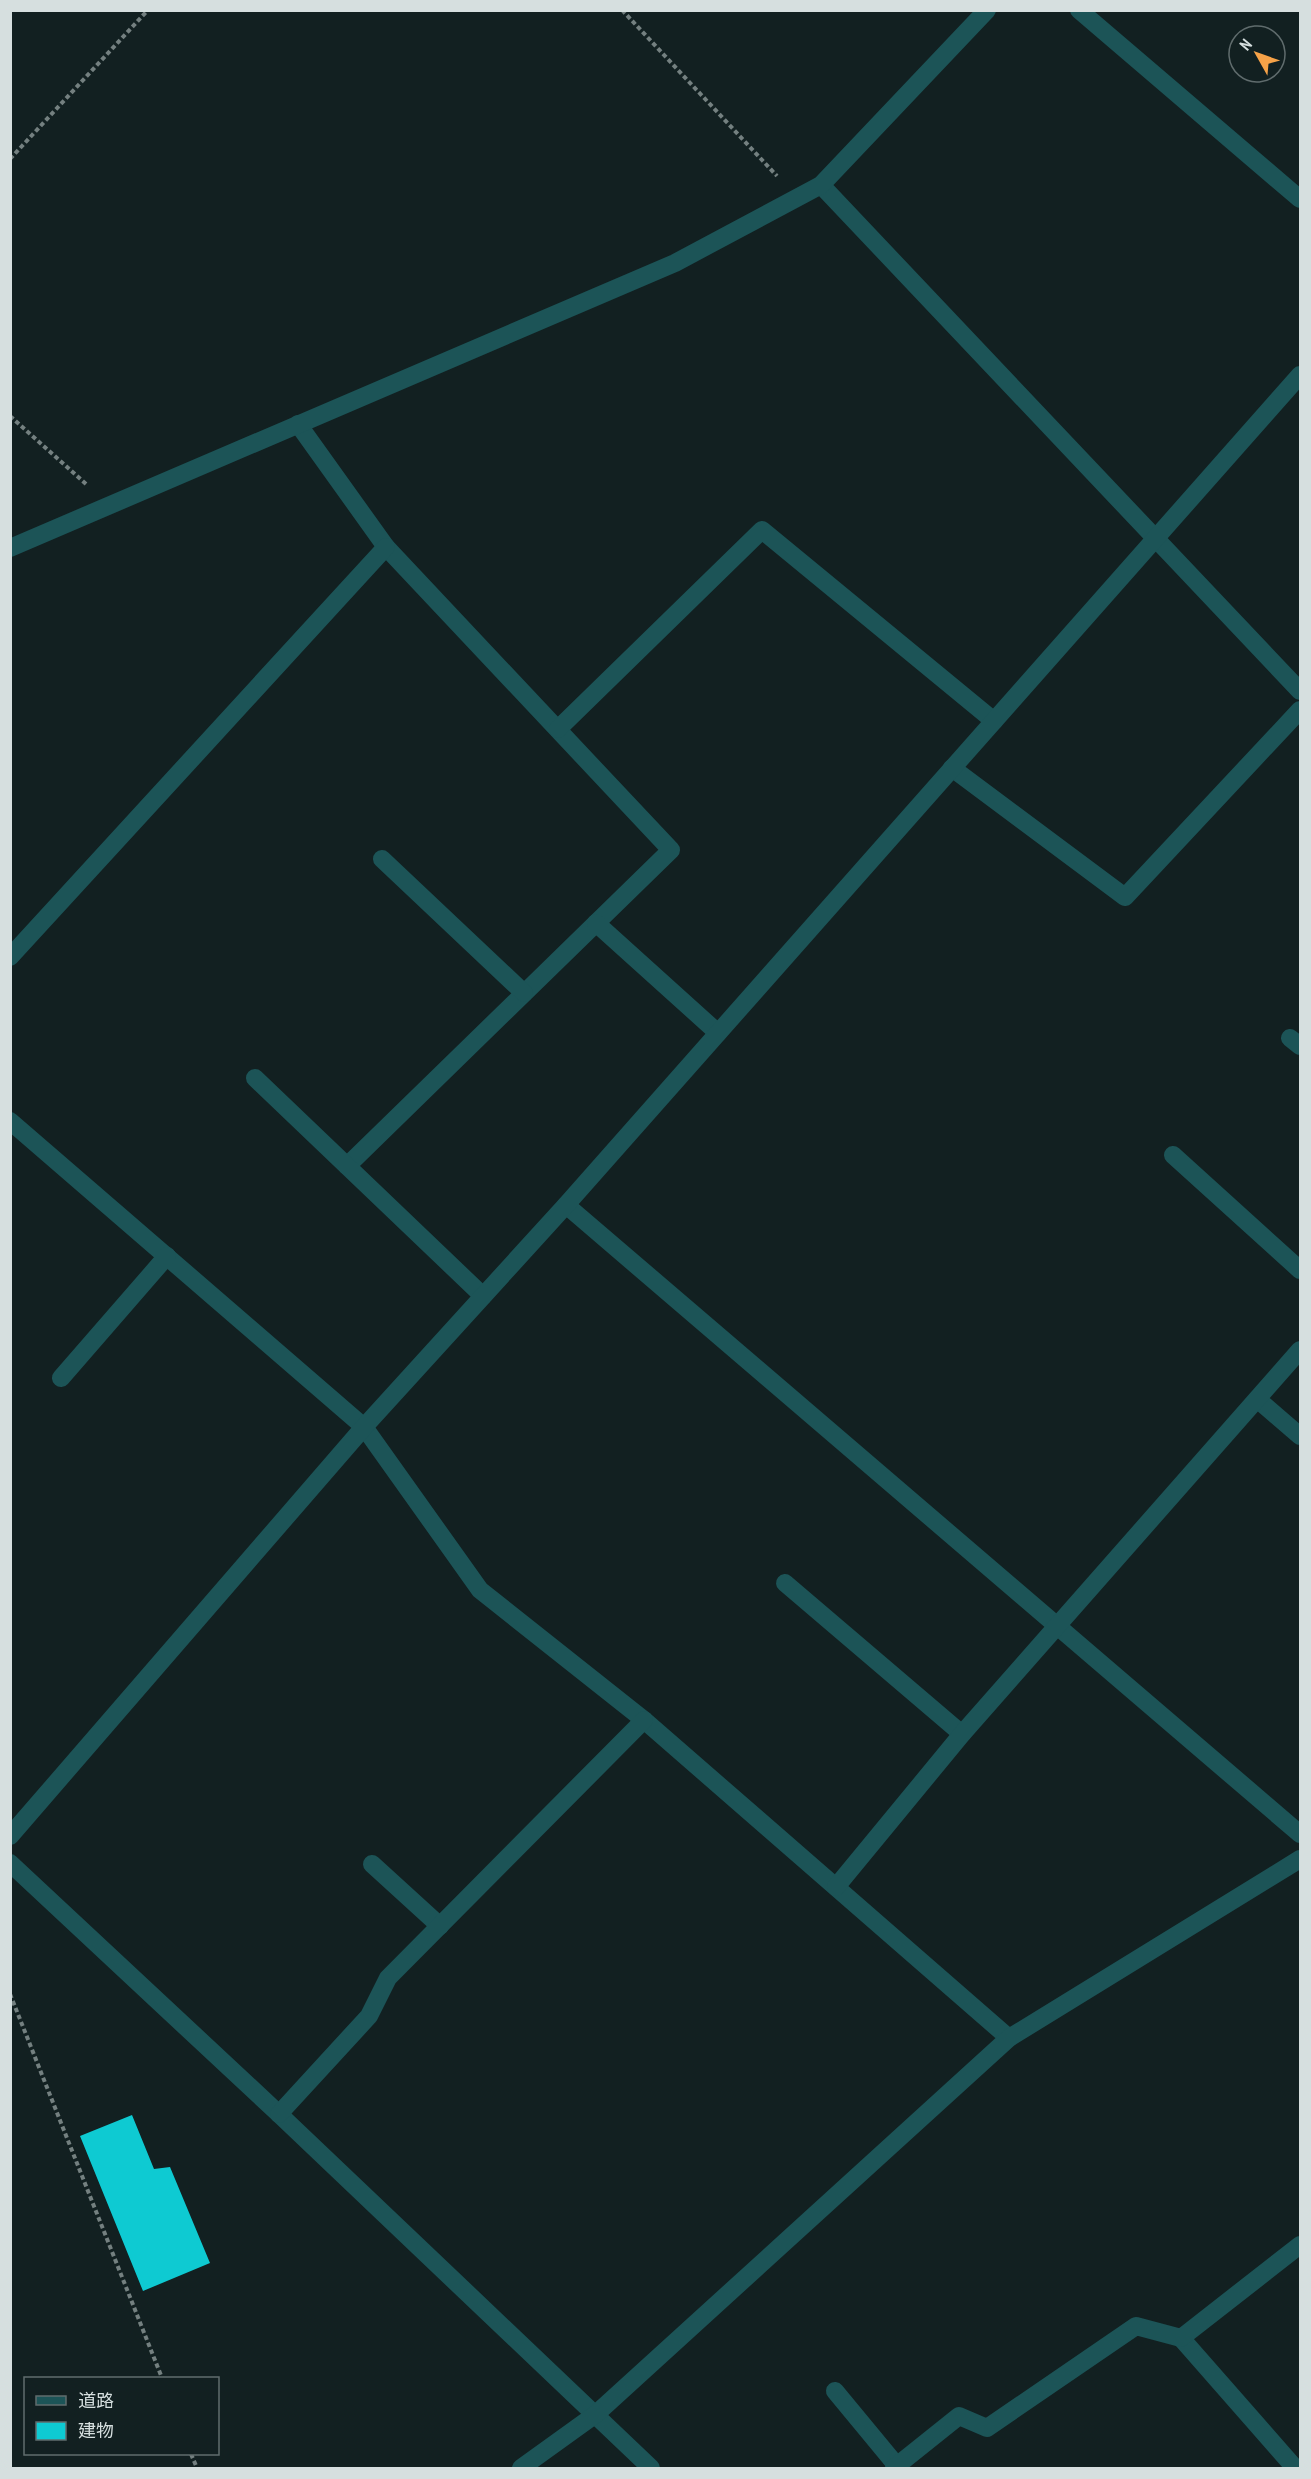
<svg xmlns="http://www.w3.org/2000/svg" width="1311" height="2479" font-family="'PT Sans Narrow','Noto Sans JP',sans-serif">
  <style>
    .building { fill: #0ecad2 }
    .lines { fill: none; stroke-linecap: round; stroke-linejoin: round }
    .path { stroke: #748080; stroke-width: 4; stroke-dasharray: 4.5 3; stroke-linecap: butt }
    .minor { stroke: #1c5457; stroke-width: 18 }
  </style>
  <rect width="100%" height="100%" fill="#122021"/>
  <!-- building -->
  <path class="building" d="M 132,2115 L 154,2169 L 170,2167 L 210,2263 L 143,2291 L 80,2136 Z"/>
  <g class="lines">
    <!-- path -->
    <g class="path">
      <path d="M 622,10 L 777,176"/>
      <path d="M 10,159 L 148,10"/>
      <path d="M 10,416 L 86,484"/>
      <path d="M 10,1994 L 162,2378"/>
      <path d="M 191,2454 L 197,2468"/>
    </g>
    <!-- minor -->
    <g class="minor">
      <path d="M 1079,10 L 1300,199"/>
      <path d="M 821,185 L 1300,691"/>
      <path d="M 298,424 L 386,547 L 671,850 L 347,1166"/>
      <path d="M 10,548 L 675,263 L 821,185 L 987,10"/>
      <path d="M 558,729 L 762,530 L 994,721"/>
      <path d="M 952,768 L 1125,897 L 1300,710"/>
      <path d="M 382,859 L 524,993"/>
      <path d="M 596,923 L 718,1033"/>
      <path d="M 10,957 L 386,547"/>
      <path d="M 1290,1038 L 1300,1046"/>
      <path d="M 255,1078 L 483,1296"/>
      <path d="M 10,1121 L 364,1427 L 480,1590 L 644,1720 L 1009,2038"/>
      <path d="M 1173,1155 L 1300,1270"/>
      <path d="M 566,1205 L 1300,1834"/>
      <path d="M 61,1378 L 167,1256"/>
      <path d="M 1257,1399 L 1300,1436"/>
      <path d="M 785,1583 L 962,1734"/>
      <path d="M 10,1836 L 364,1427 L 566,1205 L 1300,375"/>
      <path d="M 10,1863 L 279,2114 L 651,2468"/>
      <path d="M 372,1864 L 440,1926"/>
      <path d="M 836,1887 L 962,1734 L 1300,1350"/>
      <path d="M 279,2114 L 369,2016 L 388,1978 L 644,1720"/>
      <path d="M 1181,2338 L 1295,2468"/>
      <path d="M 835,2391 L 897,2466"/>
      <path d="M 521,2468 L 596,2414 L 1009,2038 L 1300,1859"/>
      <path d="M 894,2468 L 959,2416 L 987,2428 L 1136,2326 L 1181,2338 L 1300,2245"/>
    </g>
  </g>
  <!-- border -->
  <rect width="1311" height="2479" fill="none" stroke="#d6dfdf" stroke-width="24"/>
  <!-- legend -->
  <rect x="24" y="2377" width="195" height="78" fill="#122021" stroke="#606c6d" stroke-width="1.5"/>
  <rect x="36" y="2396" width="30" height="9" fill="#1c5457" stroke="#606c6d" stroke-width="1.5"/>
  <text x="78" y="2407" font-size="18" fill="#d6dfdf">道路</text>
  <rect x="36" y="2422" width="30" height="18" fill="#0ecad2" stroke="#606c6d" stroke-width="1.5"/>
  <text x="78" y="2437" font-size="18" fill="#d6dfdf">建物</text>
  <!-- north arrow -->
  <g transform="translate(1257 54) rotate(310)"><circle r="28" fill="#122021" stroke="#606c6d" stroke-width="1.5"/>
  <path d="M0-4.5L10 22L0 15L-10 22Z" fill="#f6a248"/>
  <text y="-9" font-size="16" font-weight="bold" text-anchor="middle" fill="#d6dfdf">N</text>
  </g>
</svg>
